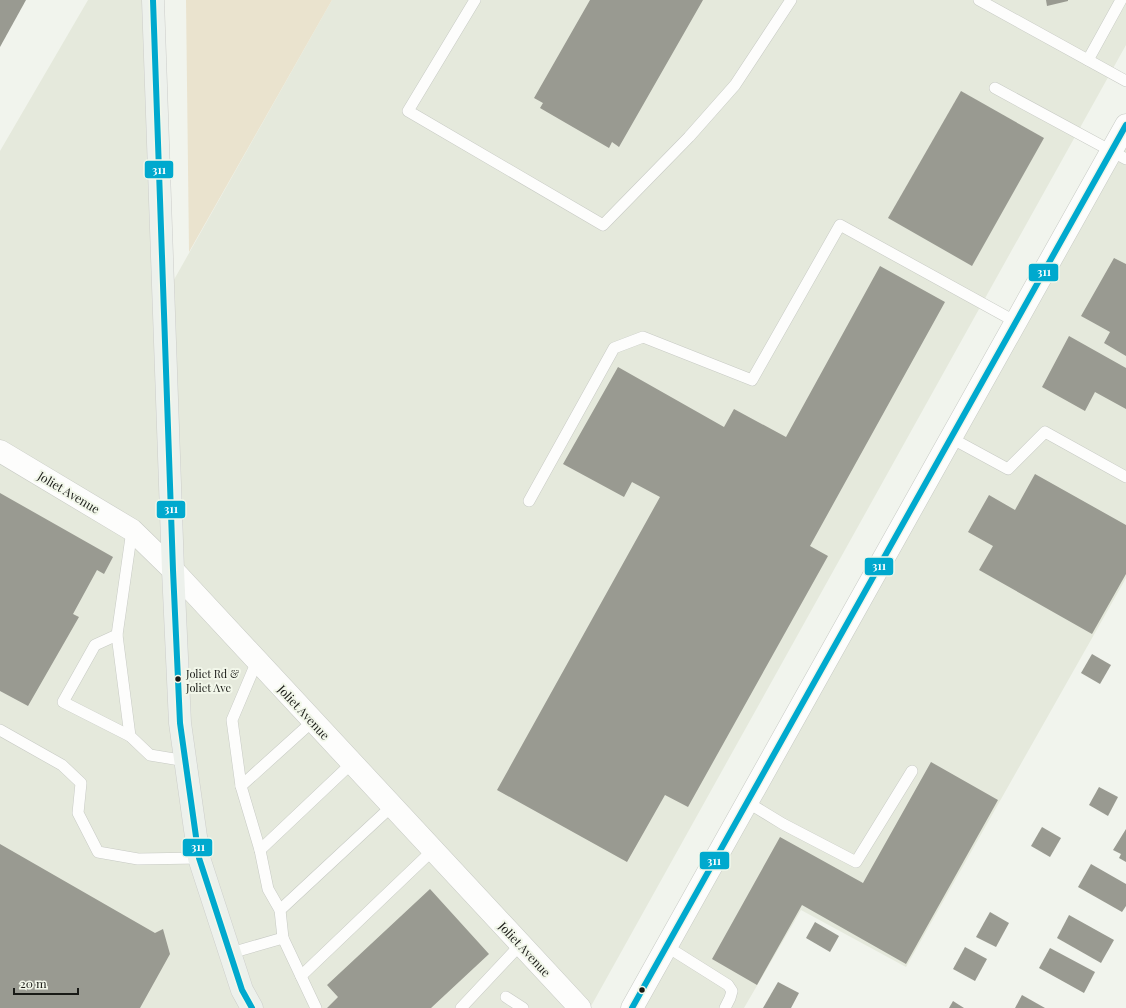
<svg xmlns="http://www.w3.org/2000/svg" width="1126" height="1008" font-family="'Playfair Display',serif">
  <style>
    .built { fill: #e5e9dc }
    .green { fill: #eae3ce }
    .building { fill: #999a91 }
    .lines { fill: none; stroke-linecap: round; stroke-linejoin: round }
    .lane-casing { stroke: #c7cac4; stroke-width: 12 }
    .street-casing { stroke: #c7cac4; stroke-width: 23 }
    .secondary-casing { stroke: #c7cac4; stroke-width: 23 }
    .primary-casing { stroke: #cccdca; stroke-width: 23 }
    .lane { stroke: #fdfdfc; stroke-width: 11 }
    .street { stroke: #fdfdfc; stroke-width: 22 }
    .secondary { stroke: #fdfdfc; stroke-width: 22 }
    .primary { stroke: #edf1ec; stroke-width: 22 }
    .bus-1-casing { stroke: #f2f7ea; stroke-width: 9 }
    .bus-1 { stroke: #00a9ce; stroke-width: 6 }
    .bus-dot { fill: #191a16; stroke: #f2f7ea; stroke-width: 1.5 }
    .labels { text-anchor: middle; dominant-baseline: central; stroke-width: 4; stroke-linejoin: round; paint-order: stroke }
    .bus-label { font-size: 11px; fill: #191a16; stroke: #f2f7ea; text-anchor: start }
    .street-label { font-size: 12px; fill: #191a16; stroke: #f2f7ea }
    .line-badge { stroke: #f2f7ea; stroke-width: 1.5 }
    .badge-label { font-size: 11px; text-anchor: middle; font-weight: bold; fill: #fff }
  </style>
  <rect width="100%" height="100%" fill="#f1f4ed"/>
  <!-- built -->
  <g class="built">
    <path d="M 88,0 L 146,0 L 158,308 L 332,0 L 1126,0 L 1126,45 L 590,1008 L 0,1008 L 0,151 Z"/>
    <path d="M 1126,139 L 1126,578 L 906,967 L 801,910 L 744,1008 L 638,1008 Z"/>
  </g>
  <!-- green -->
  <path class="green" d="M 186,0 L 332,0 L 189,252 Z"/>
  <!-- building -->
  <g class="building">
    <path d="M 0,0 L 26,0 L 0,47 Z"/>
    <path d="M 590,0 L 703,0 L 619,147 L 612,142 L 609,148 L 540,108 L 543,103 L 534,98 Z"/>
    <path d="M 1046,0 L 1068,0 L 1068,1 L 1047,6 Z"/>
    <path d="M 961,91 L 1044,138 L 972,266 L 888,218 Z"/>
    <path d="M 1114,258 L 1126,264 L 1126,356 L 1104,343 L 1110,332 L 1081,316 Z"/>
    <path d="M 880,266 L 945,302 L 810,546 L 828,556 L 688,807 L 665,795 L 627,862 L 497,790 L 660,497 L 632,482 L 624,497 L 563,464 L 618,367 L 724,427 L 734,409 L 786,437 Z"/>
    <path d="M 1069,336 L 1126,368 L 1126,409 L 1095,392 L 1085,411 L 1042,387 Z"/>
    <path d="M 1035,474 L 1126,525 L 1126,574 L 1092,634 L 979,570 L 993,546 L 968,532 L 989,495 L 1015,510 Z"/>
    <path d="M 0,493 L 113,557 L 104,574 L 97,570 L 73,614 L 79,617 L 28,706 L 0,691 Z"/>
    <path d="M 1092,654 L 1111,665 L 1100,684 L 1081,673 Z"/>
    <path d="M 931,762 L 998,800 L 906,964 L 802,905 L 757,985 L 712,959 L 780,837 L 863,883 Z"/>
    <path d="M 1099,787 L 1118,797 L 1108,816 L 1089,805 Z"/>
    <path d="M 1042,827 L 1061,838 L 1050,857 L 1031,846 Z"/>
    <path d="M 1126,829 L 1126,862 L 1119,858 L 1121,854 L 1113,850 Z"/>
    <path d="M 0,844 L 155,933 L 163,929 L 170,954 L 140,1008 L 0,1008 Z"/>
    <path d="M 1091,864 L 1126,884 L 1126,906 L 1122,912 L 1078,887 Z"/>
    <path d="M 430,889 L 489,954 L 431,1008 L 327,1008 L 338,997 L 327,985 Z"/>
    <path d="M 990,912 L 1009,923 L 996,947 L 976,937 Z"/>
    <path d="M 1069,915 L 1114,940 L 1101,963 L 1057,938 Z"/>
    <path d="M 815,922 L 839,936 L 830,952 L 806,938 Z"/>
    <path d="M 965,947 L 987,959 L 975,981 L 953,969 Z"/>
    <path d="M 1050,948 L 1095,972 L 1084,993 L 1039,968 Z"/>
    <path d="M 778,982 L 799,993 L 791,1008 L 763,1008 Z"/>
    <path d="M 1022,995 L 1045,1008 L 1015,1008 Z"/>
    <path d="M 953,1001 L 964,1008 L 949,1008 Z"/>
  </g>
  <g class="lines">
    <!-- lane casing -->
    <g class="lane-casing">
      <g id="lane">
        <path d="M 475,0 L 408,111 L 603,225 L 689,137 L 735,85 L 791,0"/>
        <path d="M 979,0 L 1126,81"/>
        <path d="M 1088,60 L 1121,0"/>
        <path d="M 995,88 L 1126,159"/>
        <path d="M 951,438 L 1008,469 L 1045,432 L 1126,477"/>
        <path d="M 529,501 L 614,348 L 643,337 L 752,380 L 840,225 L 1016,322"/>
        <path d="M 132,530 L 117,635 L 130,736 L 150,755 L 186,761"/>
        <path d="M 117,635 L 95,645 L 63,702 L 130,736"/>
        <path d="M 257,661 L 232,720 L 241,786 L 260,850 L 268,889 L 280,910 L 283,938 L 316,1008"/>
        <path d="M 0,730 L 62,765 L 81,783 L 78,813 L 98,852 L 138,859 L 199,858"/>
        <path d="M 241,786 L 313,721"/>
        <path d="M 747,802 L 783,824 L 856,862 L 912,771"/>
        <path d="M 260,850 L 352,763"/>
        <path d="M 280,910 L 392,806"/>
        <path d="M 666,946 L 728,985 L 732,991 L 730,998 L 725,1008"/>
        <path d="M 231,953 L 283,938"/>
        <path d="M 301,976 L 433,850"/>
        <path d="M 506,997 L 523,1008"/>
        <path d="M 461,1008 L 521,944"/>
      </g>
    </g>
    <!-- street casing -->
    <g class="street-casing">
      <path id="street" d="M 0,451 L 132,530 L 173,570 L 580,1008"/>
    </g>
    <!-- secondary casing -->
    <g class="secondary-casing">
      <path id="secondary" d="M 632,1008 L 1126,125"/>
    </g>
    <!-- primary casing -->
    <g class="primary-casing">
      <path id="primary" d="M 153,0 L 173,570 L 180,723 L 199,858 L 242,990 L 252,1008"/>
    </g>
    <!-- lane -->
    <use href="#lane" class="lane"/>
    <!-- street -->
    <use href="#street" class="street"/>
    <!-- secondary -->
    <use href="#secondary" class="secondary"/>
    <!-- primary -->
    <use href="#primary" class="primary"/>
    <!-- bus-1 casing -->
    <g class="bus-1-casing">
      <g id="bus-1">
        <path d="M 153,0 L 173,570 L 180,723 L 199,858 L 242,990 L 252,1008"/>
        <path d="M 632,1008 L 1126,125"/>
      </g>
    </g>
    <!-- bus-1 -->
    <use href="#bus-1" class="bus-1"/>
  </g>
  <!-- markers -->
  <g class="bus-dot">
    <circle cx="178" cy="679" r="3.5"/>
    <circle cx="642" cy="990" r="3.5"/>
  </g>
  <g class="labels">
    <!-- bus labels -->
    <g class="bus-label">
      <text x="186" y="673">Joliet Rd &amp;<tspan x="186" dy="14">Joliet Ave</tspan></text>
    </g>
    <!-- street labels -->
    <g class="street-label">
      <text transform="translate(69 492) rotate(31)">Joliet Avenue</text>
      <text transform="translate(304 712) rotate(47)">Joliet Avenue</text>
      <text transform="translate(525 949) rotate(47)">Joliet Avenue</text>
    </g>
  </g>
  <g class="line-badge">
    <rect x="144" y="160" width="30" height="19" rx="4" fill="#00a9ce"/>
    <rect x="1028" y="263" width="31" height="19" rx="4" fill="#00a9ce"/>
    <rect x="156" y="500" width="30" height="19" rx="4" fill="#00a9ce"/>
    <rect x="864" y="557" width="30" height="19" rx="4" fill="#00a9ce"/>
    <rect x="182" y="838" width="31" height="19" rx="4" fill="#00a9ce"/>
    <rect x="699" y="851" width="31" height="19" rx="4" fill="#00a9ce"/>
  </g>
  <g class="badge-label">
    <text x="159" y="174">311</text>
    <text x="1044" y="276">311</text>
    <text x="171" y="513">311</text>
    <text x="879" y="570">311</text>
    <text x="198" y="851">311</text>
    <text x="714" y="865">311</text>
  </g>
  <!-- scale -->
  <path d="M14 988v6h64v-6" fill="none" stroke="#191a16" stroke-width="2"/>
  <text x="20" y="988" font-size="12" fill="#191a16" stroke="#f2f7ea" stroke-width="3" paint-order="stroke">20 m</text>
</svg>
